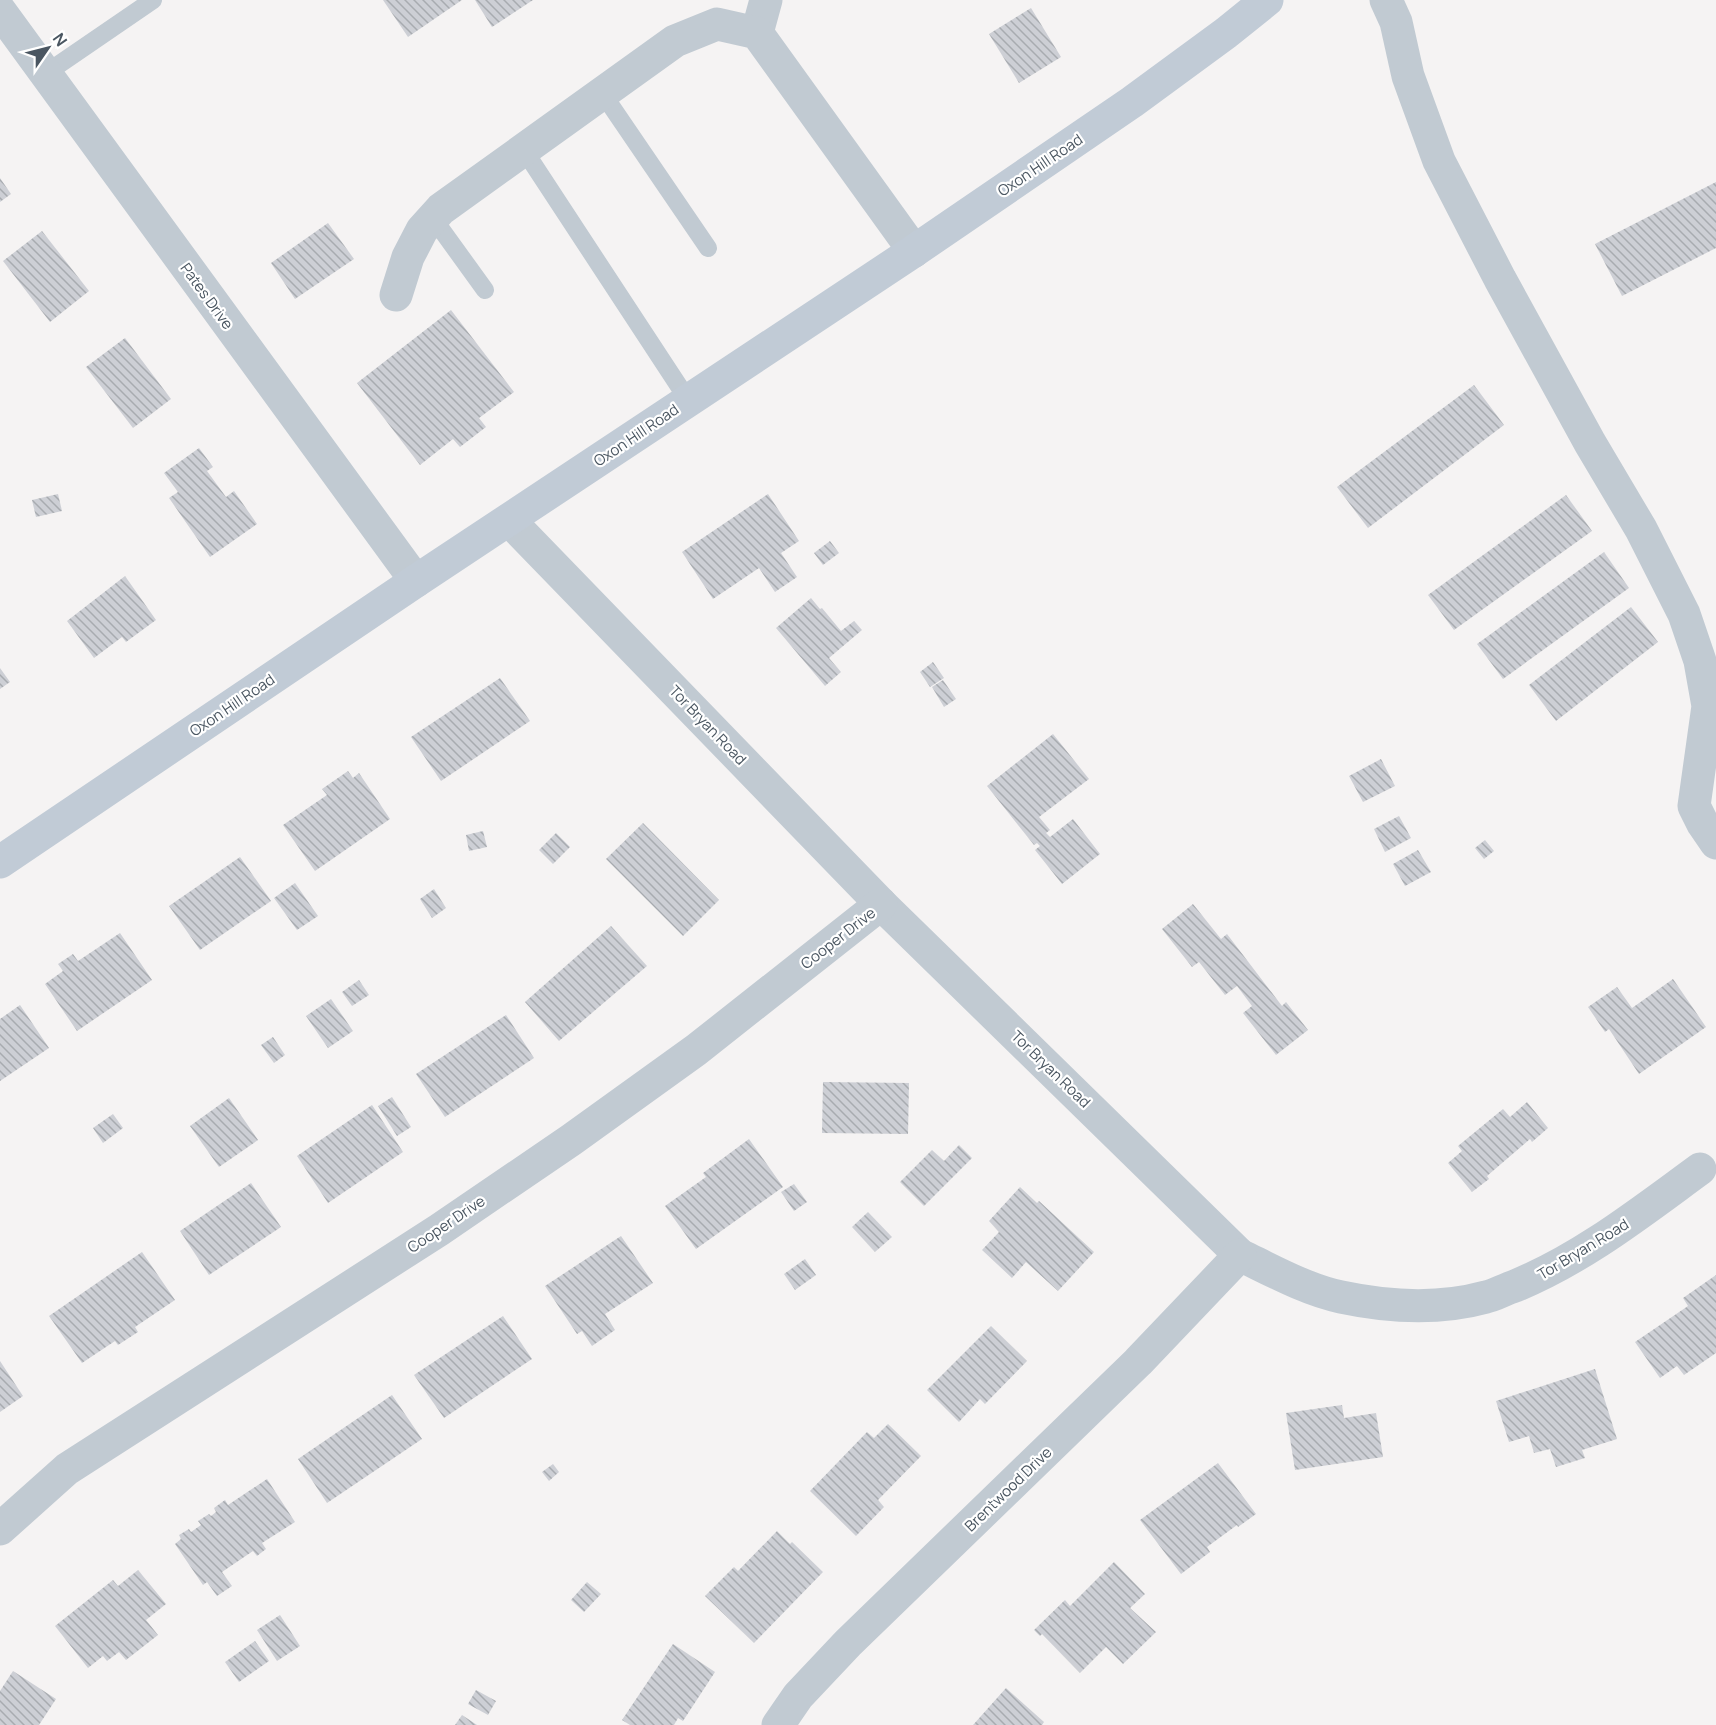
<svg xmlns="http://www.w3.org/2000/svg" width="1716" height="1725" font-family="Manrope,sans-serif">
  <style>
    .building { fill: url(#building-back-hatch) }
    .lines { fill: none; stroke-linecap: round; stroke-linejoin: round }
    .service { stroke: #c1cad2; stroke-width: 18 }
    .minor { stroke: #c1cad2; stroke-width: 33 }
    .secondary { stroke: #c1cbd6; stroke-width: 33 }
    .labels { text-anchor: middle; dominant-baseline: central; stroke-width: 4.5; stroke-linejoin: round; paint-order: stroke }
    .street-label { font-size: 15px; fill: #4a5661; stroke: #fff }
  </style>
  <defs>
    <pattern id="building-back-hatch" width="6" height="6" patternUnits="userSpaceOnUse" patternTransform="scale(1.5)"><rect width="6" height="6" fill="#cdcfd5"/><path d="M-1 5l2 2M0 0l6 6M5-1l2 2" fill="none" stroke="#a8abb0"/></pattern>
  </defs>
  <rect width="100%" height="100%" fill="#f5f3f3"/>
  <!-- building -->
  <g class="building">
    <path d="M 383,0 L 462,0 L 408,37 Z"/>
    <path d="M 475,0 L 533,0 L 492,27 Z"/>
    <path d="M 1031,8 L 1061,57 L 1019,83 L 989,34 Z"/>
    <path d="M 0,178 L 11,194 L 0,202 Z"/>
    <path d="M 1716,182 L 1716,248 L 1622,296 L 1595,244 Z"/>
    <path d="M 328,223 L 354,259 L 295,299 L 271,263 Z"/>
    <path d="M 42,231 L 89,291 L 50,322 L 3,261 Z"/>
    <path d="M 451,310 L 514,392 L 479,418 L 486,427 L 460,447 L 453,439 L 420,465 L 357,383 Z"/>
    <path d="M 125,338 L 171,399 L 133,428 L 86,367 Z"/>
    <path d="M 1474,385 L 1504,425 L 1368,528 L 1337,487 Z"/>
    <path d="M 199,448 L 213,467 L 207,471 L 226,497 L 234,491 L 257,524 L 210,557 L 169,498 L 178,492 L 164,473 Z"/>
    <path d="M 58,494 L 62,511 L 36,517 L 32,500 Z"/>
    <path d="M 768,494 L 799,541 L 781,553 L 797,577 L 775,592 L 759,568 L 713,599 L 682,552 Z"/>
    <path d="M 1566,495 L 1592,531 L 1454,630 L 1428,595 Z"/>
    <path d="M 830,541 L 839,553 L 823,565 L 814,553 Z"/>
    <path d="M 1604,552 L 1629,588 L 1503,679 L 1477,644 Z"/>
    <path d="M 125,576 L 156,620 L 126,642 L 122,637 L 94,658 L 67,621 Z"/>
    <path d="M 811,598 L 820,609 L 822,608 L 841,631 L 854,621 L 862,630 L 829,658 L 841,672 L 825,686 L 776,628 Z"/>
    <path d="M 1631,607 L 1658,642 L 1556,721 L 1529,685 Z"/>
    <path d="M 933,662 L 944,678 L 930,687 L 920,672 Z"/>
    <path d="M 0,668 L 10,682 L 0,689 Z"/>
    <path d="M 500,678 L 530,721 L 441,781 L 411,737 Z"/>
    <path d="M 943,680 L 956,699 L 944,707 L 932,687 Z"/>
    <path d="M 1053,734 L 1089,779 L 1039,817 L 1050,830 L 1046,833 L 1050,837 L 1073,819 L 1100,854 L 1062,884 L 1035,850 L 1040,846 L 1037,843 L 1034,845 L 987,786 Z"/>
    <path d="M 1381,759 L 1395,786 L 1363,802 L 1349,776 Z"/>
    <path d="M 348,771 L 353,778 L 359,773 L 390,819 L 315,871 L 283,825 L 327,795 L 322,789 Z"/>
    <path d="M 1399,816 L 1411,838 L 1385,852 L 1374,829 Z"/>
    <path d="M 643,823 L 719,900 L 683,936 L 606,859 Z"/>
    <path d="M 483,831 L 487,847 L 469,851 L 466,835 Z"/>
    <path d="M 556,833 L 570,847 L 553,864 L 539,850 Z"/>
    <path d="M 1485,840 L 1494,851 L 1484,859 L 1475,848 Z"/>
    <path d="M 1418,850 L 1431,872 L 1405,886 L 1393,864 Z"/>
    <path d="M 240,857 L 271,901 L 200,950 L 169,906 Z"/>
    <path d="M 295,883 L 318,916 L 297,930 L 274,898 Z"/>
    <path d="M 434,889 L 446,908 L 432,918 L 420,899 Z"/>
    <path d="M 1193,904 L 1221,939 L 1227,934 L 1282,1006 L 1286,1002 L 1308,1030 L 1276,1055 L 1243,1013 L 1252,1006 L 1237,986 L 1225,995 L 1199,962 L 1192,967 L 1162,929 Z"/>
    <path d="M 611,926 L 647,966 L 559,1041 L 525,1002 Z"/>
    <path d="M 120,933 L 152,980 L 77,1031 L 45,984 L 63,971 L 58,964 L 73,954 L 78,961 Z"/>
    <path d="M 1673,979 L 1706,1027 L 1639,1074 L 1609,1029 L 1605,1032 L 1588,1007 L 1617,987 L 1632,1008 Z"/>
    <path d="M 359,980 L 369,995 L 352,1006 L 342,992 Z"/>
    <path d="M 331,999 L 353,1031 L 328,1048 L 306,1016 Z"/>
    <path d="M 20,1005 L 49,1048 L 0,1081 L 0,1019 Z"/>
    <path d="M 506,1015 L 534,1058 L 445,1117 L 416,1074 Z"/>
    <path d="M 273,1037 L 285,1055 L 274,1063 L 261,1045 Z"/>
    <path d="M 823,1082 L 909,1083 L 908,1134 L 822,1133 Z"/>
    <path d="M 392,1097 L 411,1127 L 397,1136 L 378,1106 Z"/>
    <path d="M 229,1098 L 258,1140 L 219,1167 L 190,1126 Z"/>
    <path d="M 1527,1102 L 1548,1128 L 1532,1142 L 1530,1139 L 1487,1176 L 1489,1179 L 1472,1192 L 1448,1163 L 1462,1151 L 1458,1146 L 1503,1109 L 1510,1117 Z"/>
    <path d="M 372,1105 L 403,1152 L 328,1203 L 297,1156 Z"/>
    <path d="M 113,1114 L 123,1128 L 103,1143 L 93,1128 Z"/>
    <path d="M 749,1139 L 783,1187 L 696,1249 L 665,1206 L 706,1177 L 703,1173 Z"/>
    <path d="M 959,1145 L 972,1158 L 924,1206 L 900,1182 L 932,1150 L 944,1161 Z"/>
    <path d="M 251,1183 L 281,1227 L 209,1275 L 180,1231 Z"/>
    <path d="M 794,1184 L 807,1202 L 794,1211 L 781,1192 Z"/>
    <path d="M 1020,1187 L 1037,1203 L 1039,1201 L 1094,1252 L 1058,1291 L 1026,1262 L 1012,1278 L 982,1250 L 999,1232 L 989,1221 Z"/>
    <path d="M 868,1212 L 892,1237 L 875,1252 L 852,1227 Z"/>
    <path d="M 621,1236 L 653,1283 L 605,1314 L 615,1330 L 592,1346 L 582,1331 L 577,1334 L 545,1286 Z"/>
    <path d="M 142,1252 L 175,1300 L 135,1327 L 138,1332 L 118,1345 L 115,1341 L 82,1363 L 49,1316 Z"/>
    <path d="M 805,1259 L 816,1275 L 795,1290 L 784,1274 Z"/>
    <path d="M 1716,1275 L 1716,1353 L 1684,1375 L 1677,1366 L 1660,1378 L 1635,1342 L 1688,1306 L 1683,1298 Z"/>
    <path d="M 503,1316 L 532,1359 L 444,1418 L 414,1375 Z"/>
    <path d="M 991,1326 L 1027,1361 L 985,1404 L 980,1399 L 959,1422 L 927,1390 Z"/>
    <path d="M 0,1361 L 23,1396 L 0,1412 Z"/>
    <path d="M 1595,1369 L 1617,1439 L 1582,1450 L 1585,1458 L 1556,1467 L 1550,1449 L 1534,1453 L 1529,1436 L 1509,1442 L 1496,1401 Z"/>
    <path d="M 392,1395 L 422,1439 L 327,1503 L 298,1459 Z"/>
    <path d="M 1342,1405 L 1344,1418 L 1376,1413 L 1383,1457 L 1295,1470 L 1286,1413 Z"/>
    <path d="M 888,1424 L 921,1456 L 878,1500 L 884,1507 L 856,1536 L 810,1491 L 867,1432 L 874,1438 Z"/>
    <path d="M 1218,1463 L 1256,1514 L 1238,1527 L 1237,1525 L 1207,1547 L 1210,1552 L 1181,1574 L 1140,1520 Z"/>
    <path d="M 553,1464 L 559,1472 L 549,1481 L 542,1472 Z"/>
    <path d="M 267,1479 L 295,1522 L 262,1543 L 266,1549 L 257,1556 L 253,1551 L 222,1572 L 232,1586 L 217,1596 L 207,1582 L 203,1585 L 175,1544 L 181,1539 L 179,1535 L 189,1529 L 191,1532 L 201,1525 L 198,1521 L 209,1514 L 211,1516 L 216,1512 L 214,1508 L 225,1500 L 228,1505 Z"/>
    <path d="M 777,1531 L 790,1544 L 792,1542 L 823,1572 L 754,1643 L 705,1596 L 734,1567 L 738,1571 Z"/>
    <path d="M 1114,1562 L 1145,1594 L 1130,1608 L 1156,1632 L 1123,1664 L 1106,1647 L 1080,1673 L 1042,1634 L 1040,1636 L 1034,1630 L 1065,1600 L 1070,1606 Z"/>
    <path d="M 138,1570 L 166,1604 L 146,1620 L 158,1635 L 126,1660 L 119,1652 L 107,1661 L 103,1656 L 88,1668 L 55,1626 L 113,1580 L 118,1586 Z"/>
    <path d="M 587,1582 L 601,1594 L 584,1612 L 571,1600 Z"/>
    <path d="M 280,1615 L 300,1646 L 277,1661 L 257,1630 Z"/>
    <path d="M 255,1641 L 269,1661 L 239,1682 L 225,1662 Z"/>
    <path d="M 673,1644 L 715,1672 L 683,1721 L 678,1718 L 674,1725 L 630,1725 L 622,1720 Z"/>
    <path d="M 13,1671 L 56,1699 L 39,1725 L 0,1725 L 0,1691 Z"/>
    <path d="M 1006,1688 L 1044,1722 L 1042,1725 L 973,1725 Z"/>
    <path d="M 476,1690 L 496,1701 L 488,1715 L 468,1704 Z"/>
    <path d="M 462,1715 L 477,1725 L 455,1725 Z"/>
  </g>
  <g class="lines">
    <!-- service -->
    <g class="service">
      <path d="M 45,74 L 153,0"/>
      <path d="M 603,94 L 708,248"/>
      <path d="M 524,150 L 688,400"/>
      <path d="M 433,218 L 485,290"/>
    </g>
    <!-- minor -->
    <g class="minor">
      <path d="M 1386,0 L 1396,22 L 1408,76 L 1439,161 L 1500,279 L 1590,443 L 1641,529 L 1684,614 L 1700,661 L 1708,706 L 1694,806 L 1703,824 L 1716,843"/>
      <path d="M 0,11 L 416,581"/>
      <path d="M 757,33 L 766,0"/>
      <path d="M 396,295 L 408,257 L 422,230 L 441,209 L 675,41 L 717,24 L 757,33 L 914,251"/>
      <path d="M 509,520 L 881,904 L 1240,1255 C 1271,1270 1307,1290 1341,1297 C 1388,1307 1439,1310 1486,1297 C 1496,1295 1505,1289 1515,1286 C 1583,1258 1641,1212 1700,1169"/>
      <path d="M 0,1529 L 67,1469 L 439,1230 L 571,1140 L 696,1050 L 881,904"/>
      <path d="M 778,1725 L 798,1696 L 848,1643 L 1138,1362 L 1240,1255"/>
    </g>
    <!-- secondary -->
    <path class="secondary" d="M 0,862 L 416,581 L 914,251 L 1132,102 L 1226,33 L 1267,0"/>
  </g>
  <g class="labels">
    <!-- street labels -->
    <g class="street-label">
      <text transform="translate(1040 165) rotate(-34)">Oxon Hill Road</text>
      <text transform="translate(207 296) rotate(54)">Pates Drive</text>
      <text transform="translate(636 435) rotate(-34)">Oxon Hill Road</text>
      <text transform="translate(232 705) rotate(-34)">Oxon Hill Road</text>
      <text transform="translate(708 725) rotate(46)">Tor Bryan Road</text>
      <text transform="translate(838 938) rotate(-38)">Cooper Drive</text>
      <text transform="translate(1051 1069) rotate(44)">Tor Bryan Road</text>
      <text transform="translate(446 1224) rotate(-34)">Cooper Drive</text>
      <text transform="translate(1583 1249) rotate(-31)">Tor Bryan Road</text>
      <text transform="translate(1008 1489) rotate(-44)">Brentwood Drive</text>
    </g>
  </g>
  <!-- north arrow -->
  <g transform="translate(48 48) rotate(55)" stroke="#ffffff" stroke-width="4.5" paint-order="stroke">
  <path d="M0-4.5L10 22L0 15L-10 22Z" fill="#4a5661"/>
  <text y="-9" font-size="16" font-weight="bold" text-anchor="middle" fill="#4a5661">N</text>
  </g>
</svg>
